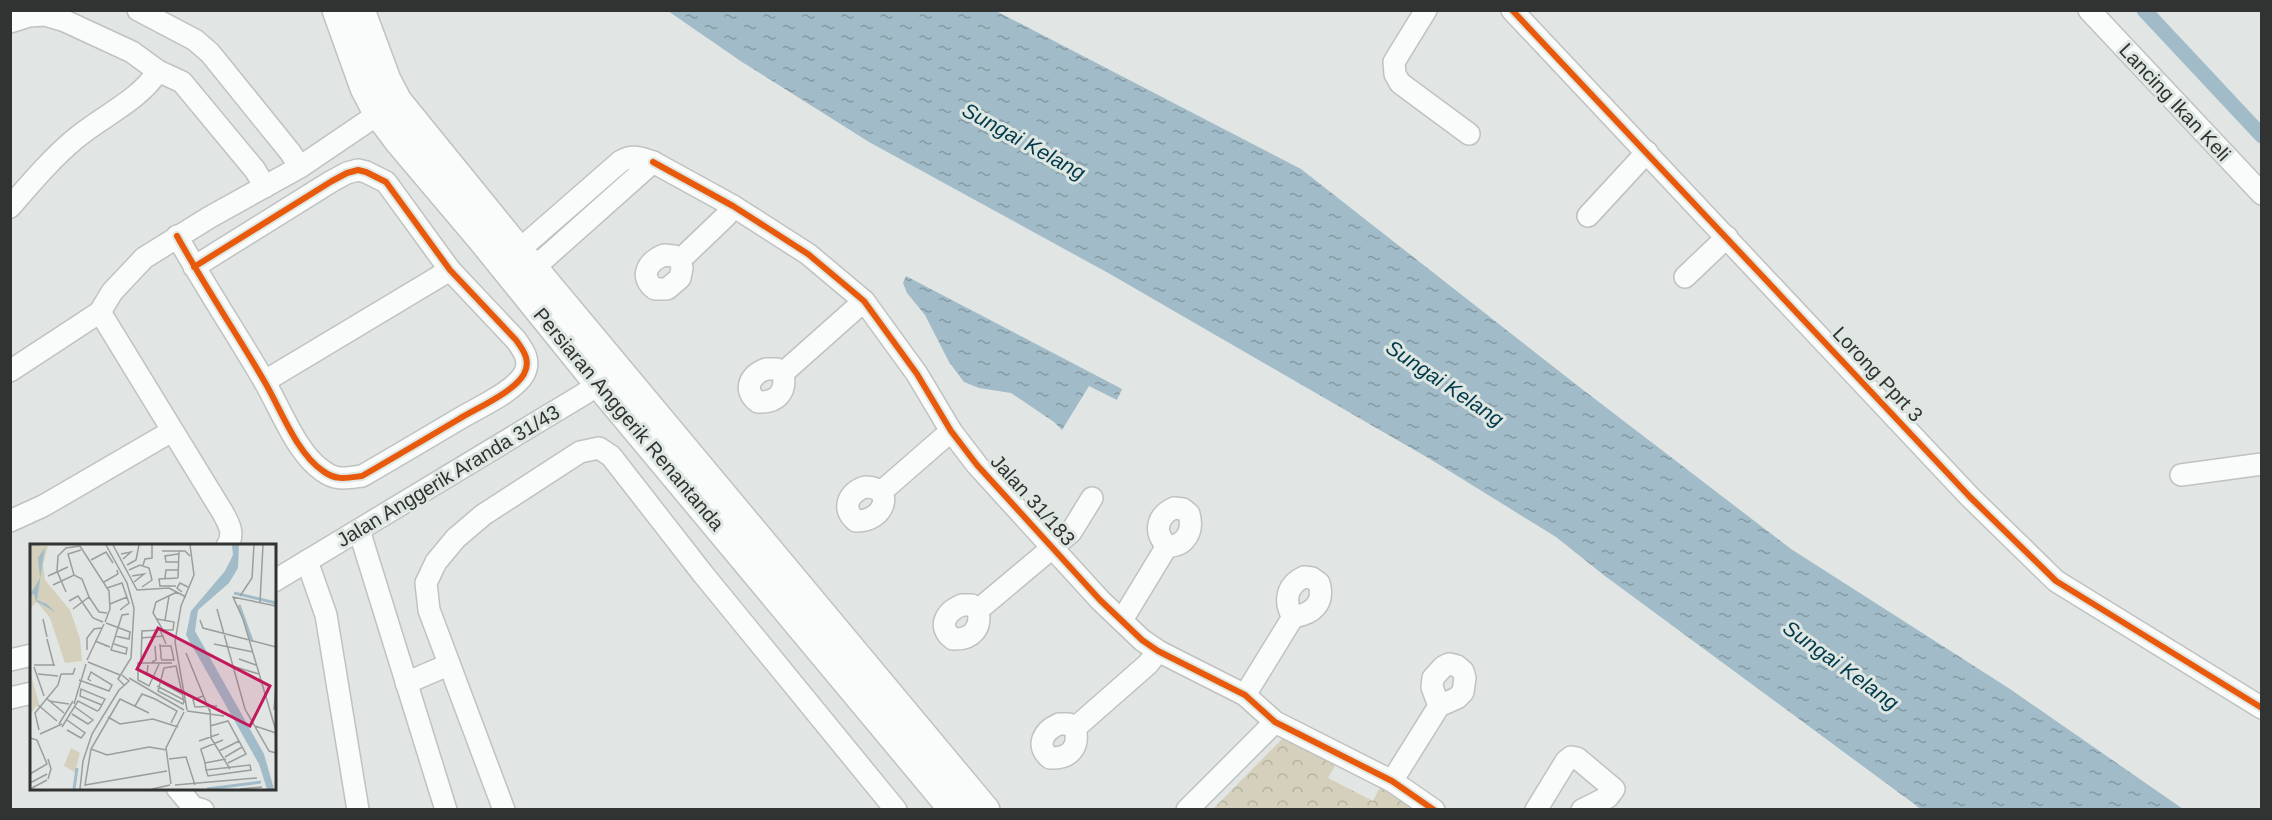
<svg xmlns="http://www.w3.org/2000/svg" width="2272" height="820" font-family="Helvetica,sans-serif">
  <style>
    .park { fill: url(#park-crowns) }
    .water { fill: url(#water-ripples) }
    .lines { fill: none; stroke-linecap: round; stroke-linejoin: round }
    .canal { stroke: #a1bcc8; stroke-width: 15 }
    .minor-casing { stroke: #bfc2c0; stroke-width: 24 }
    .major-casing { stroke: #bfc2c0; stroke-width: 30 }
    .minor { stroke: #fafbfb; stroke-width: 21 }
    .major { stroke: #fafbfb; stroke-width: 27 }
    .cycleway-casing { stroke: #dfe7e2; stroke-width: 10 }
    .cycleway { stroke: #e8590c; stroke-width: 6 }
    .labels { text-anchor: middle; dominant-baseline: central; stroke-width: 6; stroke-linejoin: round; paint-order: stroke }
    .street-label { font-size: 20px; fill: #303331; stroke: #dfe7e2 }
    .water-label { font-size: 21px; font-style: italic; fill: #01394d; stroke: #dfe7e2 }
    .inset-river { fill: none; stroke: #a1bcc8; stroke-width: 3 }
    .inset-road { fill: none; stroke: #9a9e9c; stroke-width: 1.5 }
    .view { fill: #c2185b; fill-opacity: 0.15; stroke: #c2185b; stroke-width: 3 }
    .inset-edge { fill: none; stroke: #303331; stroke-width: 3 }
  </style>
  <defs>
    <pattern id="park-crowns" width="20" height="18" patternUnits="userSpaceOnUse" patternTransform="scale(1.5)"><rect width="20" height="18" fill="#d5d0bc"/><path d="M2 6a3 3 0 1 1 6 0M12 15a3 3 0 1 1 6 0" fill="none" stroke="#b7b3a2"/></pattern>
    <pattern id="water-ripples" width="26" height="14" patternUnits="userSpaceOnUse" patternTransform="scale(1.5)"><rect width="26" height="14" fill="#a1bcc8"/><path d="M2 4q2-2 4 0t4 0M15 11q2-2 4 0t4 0" fill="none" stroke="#8499a3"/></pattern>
  </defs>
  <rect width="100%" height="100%" fill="#e1e5e3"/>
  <!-- park -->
  <path class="park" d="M 1285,736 L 1335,766 L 1328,778 L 1373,801 L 1380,787 L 1403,798 L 1418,810 L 1212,810 Z"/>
  <!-- water -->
  <g class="water">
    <path d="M 668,11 L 996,11 L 1301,169 L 1578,386 L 1791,549 L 2010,689 L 2183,809 L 1921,809 L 1605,576 L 1556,537 L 1430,459 L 1110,274 L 869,142 L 742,62 Z"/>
    <path d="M 906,276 L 1122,389 L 1117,400 L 1089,386 L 1062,430 L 1054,422 L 1011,393 L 979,388 L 964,382 L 949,362 L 925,315 L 907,293 L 903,283 Z"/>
  </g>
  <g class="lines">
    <!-- canal -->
    <path class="canal" d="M 2144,10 L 2262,136"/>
    <!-- minor casing -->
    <g class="minor-casing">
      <g id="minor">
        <path d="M 138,10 L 195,40 L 210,53 L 290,152 L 300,167"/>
        <path d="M 1426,10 L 1394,62 L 1395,74 L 1400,83 L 1469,134"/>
        <path d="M 1512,10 L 1970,497 L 2056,581 L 2262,708"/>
        <path d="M 2089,10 L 2262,194"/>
        <path d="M 10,22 L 29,16 L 45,15 L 65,21 L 132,52 L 158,71 L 182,82 L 255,170 L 265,187"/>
        <path d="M 653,162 L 733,206 L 808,254 L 864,301 L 917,374 L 951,431 L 977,465 L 1100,600 L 1142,640 L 1158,651 L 1245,695 L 1275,722 L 1392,781 L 1434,810"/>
        <path d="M 10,207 C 31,183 51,159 75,139 C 102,116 139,101 158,71"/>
        <path d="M 1588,216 L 1647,152"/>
        <path d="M 177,236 C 204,285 235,331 263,379 C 280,407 296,453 323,471 C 336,481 347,478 362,476 C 395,457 427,438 459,419 C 477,408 514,392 524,374 C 531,361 524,351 516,340 L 450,270 L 386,182 L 366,172 L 358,170 L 347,173 L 332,181 L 194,267"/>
        <path d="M 519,250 L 621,161 C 633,154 641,158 653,162 L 534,268"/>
        <path d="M 664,255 L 674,256 L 680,260 L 682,268 L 680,278 L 667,289 L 655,289 C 639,277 647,262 664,255 Z"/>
        <path d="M 680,260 L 726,216 L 733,206"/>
        <path d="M 1685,277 L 1727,237"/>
        <path d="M 100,312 L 223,513 C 229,524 235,534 227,546"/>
        <path d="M 766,369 L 777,369 L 783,373 C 787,392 777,403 758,402 C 742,390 750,375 766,369 Z"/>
        <path d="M 10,371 L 100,312 L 112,292 L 144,258 L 210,217 L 300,167 L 390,106"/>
        <path d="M 783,373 L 864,301"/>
        <path d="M 265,381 L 450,270"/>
        <path d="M 2181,475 L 2262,464"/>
        <path d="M 865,487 C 896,487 885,522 856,521 C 841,509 848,493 865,487 Z"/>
        <path d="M 881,492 L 951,431"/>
        <path d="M 1174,508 L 1183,509 L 1189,514 C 1194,531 1185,547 1167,546 C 1153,532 1157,516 1174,508 Z"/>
        <path d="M 10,521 L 43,506 L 172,431"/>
        <path d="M 359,530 L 446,810"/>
        <path d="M 307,561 L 326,615 L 358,810"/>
        <path d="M 1304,577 L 1312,578 L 1319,583 C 1325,604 1312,614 1293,617 C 1283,601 1287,585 1304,577 Z"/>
        <path d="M 274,581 L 584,394 L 609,377"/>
        <path d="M 962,605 L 972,605 L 978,610 C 982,628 972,640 953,639 C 937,627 945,612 962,605 Z"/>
        <path d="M 978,610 L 1071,532 L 1092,498"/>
        <path d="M 1122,620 L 1167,546"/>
        <path d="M 10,660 L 32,655"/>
        <path d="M 406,683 L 448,665"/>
        <path d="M 1245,695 L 1293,617"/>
        <path d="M 10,698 L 32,693"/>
        <path d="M 1059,724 L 1069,724 L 1075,728 C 1080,747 1070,759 1050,758 C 1035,746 1043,731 1059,724 Z"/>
        <path d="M 1075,728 L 1148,664 L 1158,651"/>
        <path d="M 1392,781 L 1439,706 L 1457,698 L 1463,692 L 1465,678 L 1463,671 L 1457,666 L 1449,664 L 1443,667 L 1433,678 L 1432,687 L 1439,706"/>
        <path d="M 177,788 L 193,807 L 203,810"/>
        <path d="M 504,810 L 429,610 L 426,583 L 436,562 L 456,538 L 483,515 L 580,452 L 599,448 L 611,456 L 703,574 L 896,810"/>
        <path d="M 1187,810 L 1275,722"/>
        <path d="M 1536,810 L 1566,761 L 1571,757 L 1577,758 L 1614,789 L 1608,797 L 1582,810"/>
      </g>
    </g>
    <!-- major casing -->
    <g class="major-casing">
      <g id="major">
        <path d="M 336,10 L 364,88 L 377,113 L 398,141 L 480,238 L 598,384 L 953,810"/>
        <path d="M 361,10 L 387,80 L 398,101 L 519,250 L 986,810"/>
      </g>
    </g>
    <!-- minor -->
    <use href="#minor" class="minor"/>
    <!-- major -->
    <use href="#major" class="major"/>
    <!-- cycleway casing -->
    <g class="cycleway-casing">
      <g id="cycleway">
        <path d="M 1512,10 L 1970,497 L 2056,581 L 2262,708"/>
        <path d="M 653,162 L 733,206 L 808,254 L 864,301 L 917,374 L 951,431 L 977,465 L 1100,600 L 1142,640 L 1158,651 L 1245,695 L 1275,722 L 1392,781 L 1434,810"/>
        <path d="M 177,236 C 204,285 235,331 263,379 C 280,407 296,453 323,471 C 336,481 347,478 362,476 C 395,457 427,438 459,419 C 477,408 514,392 524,374 C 531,361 524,351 516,340 L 450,270 L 386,182 L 366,172 L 358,170 L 347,173 L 332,181 L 194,267"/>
      </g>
    </g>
    <!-- cycleway -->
    <use href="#cycleway" class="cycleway"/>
  </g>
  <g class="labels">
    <!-- street labels -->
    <g class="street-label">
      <text transform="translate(2175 102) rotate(47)">Lancing Ikan Keli</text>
      <text transform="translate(1878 374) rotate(47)">Lorong Pprt 3</text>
      <text transform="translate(629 419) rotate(50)">Persiaran Anggerik Renantanda</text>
      <text transform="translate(448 476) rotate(-31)">Jalan Anggerik Aranda 31/43</text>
      <text transform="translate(1033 500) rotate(48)">Jalan 31/183</text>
    </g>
    <!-- water labels -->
    <g class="water-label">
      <text transform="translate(1024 141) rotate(29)">Sungai Kelang</text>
      <text transform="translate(1445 383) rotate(34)">Sungai Kelang</text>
      <text transform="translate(1841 665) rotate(36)">Sungai Kelang</text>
    </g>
  </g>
  <!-- overview -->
  <g transform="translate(30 544)">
    <rect width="246" height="246" fill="#e1e5e3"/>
    <path d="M 0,1 L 18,2 L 13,20 L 15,36 L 40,66 L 50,95 L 52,117 L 35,119 L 20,74 L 7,58 L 0,64 ZM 0,128 L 9,159 L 0,170 ZM 41,204 L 50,209 L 45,228 L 34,222 Z" fill="#d5d0bc"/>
    <path d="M 202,1 L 209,1 L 208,24 L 199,39 L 168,66 L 165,87 L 234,210 L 244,245 L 237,245 L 229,220 L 156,91 L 161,67 L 195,27 L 203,11 ZM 15,3 L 7,56 L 17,60 L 25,68 L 6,57 L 4,50 L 0,51 L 10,34 L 8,14 Z" fill="#a1bcc8"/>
    <path class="inset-river" d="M 204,49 L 246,59M 209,61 L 222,97M 44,245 L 47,224M 177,245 L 231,238"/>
    <path class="inset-road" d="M 76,1 L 97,39 L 104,64 L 101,114 L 88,135 L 94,141M 83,1 L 107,46 L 139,44 L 156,53M 132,7 L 155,7 L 160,12M 91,10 L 101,8 L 93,15M 148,10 L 135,12 L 136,18 L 149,18M 61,16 L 76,8 L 83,19M 97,21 L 106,16 L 109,1M 113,21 L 115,15 L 122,14 L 122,1M 99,26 L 110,21 L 119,24 L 122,36 L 112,43M 44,31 L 38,10 L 51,6M 18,32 L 38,23M 102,32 L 114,30 L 104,38M 135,34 L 136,26 L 148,26M 148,34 L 149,7M 74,38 L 88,30 L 87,26M 23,41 L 44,31 L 52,35 L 59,53 L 43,65M 146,42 L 130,42 L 129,35 L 148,34M 77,44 L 92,39 L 99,59 L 90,66M 36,48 L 27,27 L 28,12 L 36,4 L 50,2 L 79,47 L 80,65 L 75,78M 152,48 L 147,44 L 150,39 L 158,43M 210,52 L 222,34 L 224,1M 59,53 L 69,68 L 77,69M 39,57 L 48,52 L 63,74 L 73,78M 230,58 L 233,1M 80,60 L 97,53M 246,62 L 203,53 L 213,75 L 246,187M 187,65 L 215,165 L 239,207 L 246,209M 13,75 L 17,93M 127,75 L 144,78 L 143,86 L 133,86M 135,76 L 139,52M 170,76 L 173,84 L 246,103M 76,79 L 100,88 L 99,95 L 85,92M 134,88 L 123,69 L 126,58 L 147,48M 111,94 L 134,92M 17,95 L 24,122M 65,97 L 80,103 L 74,101M 84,100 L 97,104 L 96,110 L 81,106 L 92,71 L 99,70M 130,100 L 130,102 L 131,110 L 131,114 L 132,116 L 144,116 L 141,102 L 130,102M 184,100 L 223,108M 57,106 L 57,94 L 64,85 L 71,84M 156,109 L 180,168M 209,115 L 226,121M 57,116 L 74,80M 111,117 L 112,87 L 130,86 L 136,100M 58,118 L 90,131M 122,118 L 126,116 L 125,102M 129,120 L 119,142 L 108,136 L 108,119 L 142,119M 4,121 L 25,121M 118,121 L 117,129 L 127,135M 146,122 L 154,158 L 153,160 L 128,147 L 134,124 ZM 202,122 L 229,130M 4,123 L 14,152M 8,130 L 28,132M 31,130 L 43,130 L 45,124M 99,134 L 154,166M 49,136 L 79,147 L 82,141 L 61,128 L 58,135 L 61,137M 132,139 L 152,150M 127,142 L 154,156M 173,152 L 163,156 L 165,163 L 187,162M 16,154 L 34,169M 19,157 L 39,160M 44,160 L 56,120M 8,161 L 27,177M 105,162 L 112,150 L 125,155 L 147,167 L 141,179M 180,165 L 181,194 L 200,225M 157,166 L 145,98 L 151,62 L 164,31 L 160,1M 244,166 L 246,139M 157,167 L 194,172M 119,169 L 90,155 L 61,205 L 55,241 L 137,227M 42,170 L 58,180 L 63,176 L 45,163M 78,173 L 90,180 L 123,175 L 148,183M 29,180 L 43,157M 180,182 L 198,177 L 216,210 L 198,219M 225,182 L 246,189M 32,183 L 48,157 L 67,167 L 69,166 L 75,155 L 51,145 L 50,152 L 72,161M 9,186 L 5,169 L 28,141 L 31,130M 37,186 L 51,194 L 55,189 L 37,176M 10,190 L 32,180M 0,194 L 7,196 L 17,220 L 0,230M 169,197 L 189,190M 61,205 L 77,211 L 119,203 L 137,206M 189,207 L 209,197M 195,213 L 212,203M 139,215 L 156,213 L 165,241M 175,219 L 196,215M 176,226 L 220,221 L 221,226 L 178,232 L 176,226 L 175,219 L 173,212 L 171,206 L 171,205 L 193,196M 18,235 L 21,225 L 18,215M 0,239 L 17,230M 141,240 L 136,204 L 154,168M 145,241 L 227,234M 0,245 L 17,236M 50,245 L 53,217 L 62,190 L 89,146 L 99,137 L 92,131M 122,245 L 140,241M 210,245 L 232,243"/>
    <path class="view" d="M 128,84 L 240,142 L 220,182 L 107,125 Z"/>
    <rect width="246" height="246" class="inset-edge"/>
  </g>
  <!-- border -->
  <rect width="2272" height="820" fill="none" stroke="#303331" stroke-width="24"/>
</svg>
